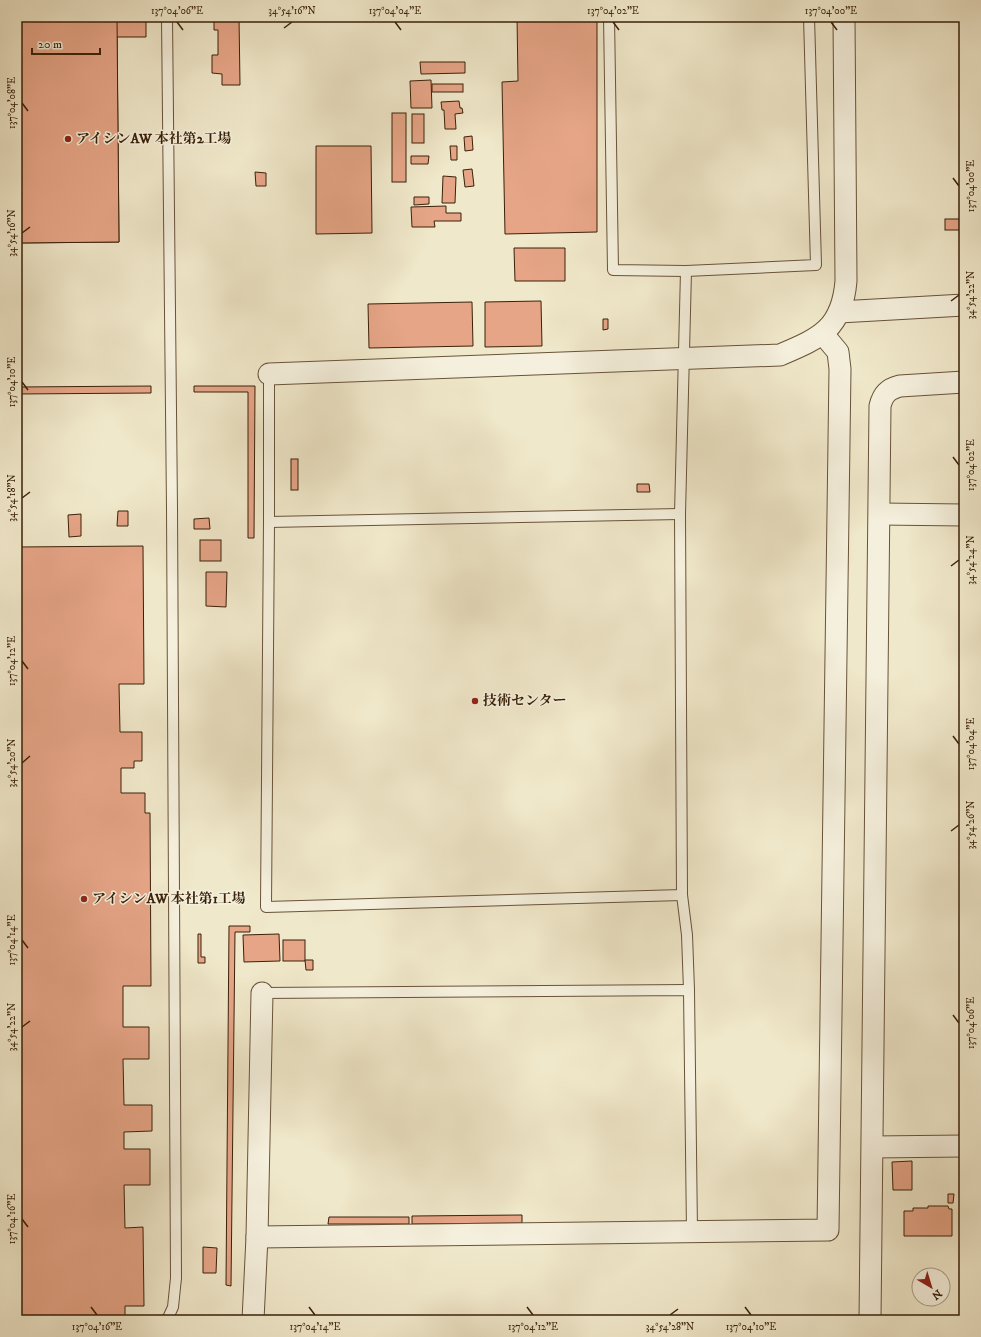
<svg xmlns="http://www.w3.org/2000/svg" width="981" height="1337" font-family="'IM FELL DW Pica','Noto Serif JP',serif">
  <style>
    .building { fill: #e6a587; stroke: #3a2109 }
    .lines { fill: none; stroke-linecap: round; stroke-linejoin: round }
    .lane-casing { stroke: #685339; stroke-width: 12 }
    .street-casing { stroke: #685339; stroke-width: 23 }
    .lane { stroke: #f5f0dd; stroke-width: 10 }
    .street { stroke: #f5f0dd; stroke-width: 21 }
    .ticks { fill: none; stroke: #3a2109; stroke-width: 1.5 }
    .poi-dot { fill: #8f2418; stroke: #f5f0dd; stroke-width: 1.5 }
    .labels { text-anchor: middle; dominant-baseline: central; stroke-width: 3; stroke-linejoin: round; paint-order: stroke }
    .poi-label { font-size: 14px; font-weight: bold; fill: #3a2109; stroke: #f5f0dd; text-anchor: start }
    .neatline { fill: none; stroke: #3a2109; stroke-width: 1.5 }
    .ticks-label { font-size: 10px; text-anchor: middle; fill: #3a2109 }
  </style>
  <rect width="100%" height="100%" fill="#f0e8ca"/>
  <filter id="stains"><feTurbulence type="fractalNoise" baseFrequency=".005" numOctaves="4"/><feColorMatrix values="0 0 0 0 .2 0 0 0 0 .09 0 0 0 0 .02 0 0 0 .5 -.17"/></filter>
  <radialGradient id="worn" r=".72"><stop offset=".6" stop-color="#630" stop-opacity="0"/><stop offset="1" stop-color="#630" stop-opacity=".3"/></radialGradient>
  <!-- building -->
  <g class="building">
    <path d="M 17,17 L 146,17 L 146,37 L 117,37 L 119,242 L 17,243 Z"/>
    <path d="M 17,17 L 117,17 L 119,242 L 17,243 Z"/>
    <path d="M 214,17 L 239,17 L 240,85 L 222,85 L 222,74 L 212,73 L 212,55 L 218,55 L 218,30 L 214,30 Z"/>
    <path d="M 517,17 L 597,17 L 597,232 L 505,234 L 502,82 L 518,81 Z"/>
    <path d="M 420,62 L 465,62 L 465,73 L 421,74 Z"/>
    <path d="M 431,80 L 432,108 L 411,108 L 410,81 Z"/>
    <rect x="432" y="84" width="31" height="8"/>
    <path d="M 459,101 L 460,108 L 462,108 L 463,113 L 455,114 L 456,129 L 445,129 L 444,110 L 442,110 L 441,102 Z"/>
    <rect x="392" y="113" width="14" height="69"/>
    <rect x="412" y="114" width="12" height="29"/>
    <path d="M 472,136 L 473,150 L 465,151 L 464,137 Z"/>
    <path d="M 316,146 L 371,146 L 372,233 L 316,234 Z"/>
    <path d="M 450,146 L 457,146 L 457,160 L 451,160 Z"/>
    <path d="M 411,156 L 429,156 L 428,164 L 411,164 Z"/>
    <path d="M 472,169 L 474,186 L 465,187 L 463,170 Z"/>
    <path d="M 255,172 L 266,173 L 266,186 L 256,186 Z"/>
    <path d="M 443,176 L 456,177 L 455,203 L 442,203 Z"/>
    <path d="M 414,197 L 429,197 L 429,204 L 414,205 Z"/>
    <path d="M 446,206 L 446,213 L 461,213 L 461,221 L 434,221 L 435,227 L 412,227 L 411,207 Z"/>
    <rect x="945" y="219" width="15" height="11"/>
    <path d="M 514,248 L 565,248 L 565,281 L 515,281 Z"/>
    <path d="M 541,301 L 542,346 L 485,347 L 485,302 Z"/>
    <path d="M 472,302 L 473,346 L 369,348 L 368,304 Z"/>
    <path d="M 603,319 L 608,319 L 608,329 L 603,330 Z"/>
    <path d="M 151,386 L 151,393 L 17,394 L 17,387 Z"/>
    <path d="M 194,386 L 255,386 L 254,538 L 248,538 L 248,392 L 194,392 Z"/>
    <rect x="291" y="459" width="7" height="31"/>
    <path d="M 637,484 L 649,484 L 650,492 L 637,492 Z"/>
    <path d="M 118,511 L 128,511 L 128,526 L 117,526 Z"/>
    <path d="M 81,514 L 81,536 L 69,537 L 68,515 Z"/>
    <path d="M 209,518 L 210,529 L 194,529 L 194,519 Z"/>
    <rect x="200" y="540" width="21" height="21"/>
    <path d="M 143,546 L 144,684 L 119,684 L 120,732 L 142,732 L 142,761 L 134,761 L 134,768 L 121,768 L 121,793 L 145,793 L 145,813 L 150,813 L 151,986 L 123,986 L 123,1027 L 149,1027 L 149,1059 L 123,1059 L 124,1105 L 152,1105 L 152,1131 L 124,1132 L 124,1149 L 150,1149 L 150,1185 L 124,1185 L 125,1228 L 143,1227 L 144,1306 L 125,1306 L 125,1320 L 17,1320 L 17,547 Z"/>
    <path d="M 206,572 L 227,572 L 226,607 L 206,606 Z"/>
    <path d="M 229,926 L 250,926 L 250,932 L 235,932 L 231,1286 L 226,1285 Z"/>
    <path d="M 198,934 L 201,934 L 201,957 L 205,957 L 205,963 L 198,963 Z"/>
    <path d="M 279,934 L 280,961 L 244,962 L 243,935 Z"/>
    <rect x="283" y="940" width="22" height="21"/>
    <path d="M 305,960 L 313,960 L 313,970 L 306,970 Z"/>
    <path d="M 912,1161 L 912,1190 L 893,1190 L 892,1162 Z"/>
    <path d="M 960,1176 L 964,1176 L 964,1197 L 961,1197 Z"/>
    <path d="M 948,1194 L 954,1194 L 953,1203 L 948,1203 Z"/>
    <path d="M 928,1206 L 948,1206 L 949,1209 L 952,1209 L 952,1236 L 904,1236 L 904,1211 L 913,1211 L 913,1208 L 928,1208 Z"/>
    <path d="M 522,1215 L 522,1223 L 412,1224 L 412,1216 Z"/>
    <path d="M 329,1217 L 409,1217 L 409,1224 L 328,1224 Z"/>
    <path d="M 203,1247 L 217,1248 L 216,1273 L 203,1273 Z"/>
  </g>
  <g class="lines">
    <!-- lane casing -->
    <g class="lane-casing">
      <g id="lane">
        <path d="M 609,17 L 613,270 L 686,271 L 816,265 L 809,17"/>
        <path d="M 269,374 L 269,522 L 266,907 L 682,895 L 680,514 L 686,271"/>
        <path d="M 269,522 L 680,514"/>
        <path d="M 682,895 L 687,935 L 689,990"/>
        <path d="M 262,993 L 689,990 L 692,1231"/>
        <path d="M 167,1320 L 173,1307 L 176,1278 L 172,508 L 167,17"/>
      </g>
    </g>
    <!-- street casing -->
    <g class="street-casing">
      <g id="street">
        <path d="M 839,312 L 964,305"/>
        <path d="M 269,374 L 780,355 C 820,338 842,329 846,281 L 844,17"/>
        <path d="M 880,514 L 964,515"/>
        <path d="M 873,1147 L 964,1146"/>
        <path d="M 257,1237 L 828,1230 L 840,369 L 838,352 L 823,334"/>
        <path d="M 253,1320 L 257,1237 L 262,993"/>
        <path d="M 870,1320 L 880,406 C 883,394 888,389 900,386 L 964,382"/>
      </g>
    </g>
    <!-- lane -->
    <use href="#lane" class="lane"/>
    <!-- street -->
    <use href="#street" class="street"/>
  </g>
  <!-- ticks -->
  <path class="ticks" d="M 177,22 L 183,30M 395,22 L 401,30M 613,22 L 619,30M 831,22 L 837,30M 284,28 L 292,22M 22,103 L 28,111M 953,178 L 959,186M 22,233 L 30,227M 951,301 L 959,295M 22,382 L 28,390M 953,457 L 959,465M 22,498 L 30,492M 951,566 L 959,560M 22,661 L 28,669M 953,736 L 959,744M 22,763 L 30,756M 951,831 L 959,825M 22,940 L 28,948M 953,1015 L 959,1023M 22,1027 L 30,1021M 22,1219 L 28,1227M 91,1307 L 97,1315M 309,1307 L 315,1315M 527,1307 L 533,1315M 745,1307 L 751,1315M 670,1315 L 678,1309"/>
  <!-- markers -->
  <g class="poi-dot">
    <circle cx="68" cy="139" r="4"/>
    <circle cx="475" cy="701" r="4"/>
    <circle cx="84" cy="899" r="4"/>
  </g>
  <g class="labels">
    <!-- poi labels -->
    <g class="poi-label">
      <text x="76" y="139">アイシンAW 本社第2工場</text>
      <text x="483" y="701">技術センター</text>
      <text x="92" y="899">アイシンAW 本社第1工場</text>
    </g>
  </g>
  <!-- margin -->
  <rect width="981" height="1337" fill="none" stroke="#f0e8ca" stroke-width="44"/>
  <!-- north arrow -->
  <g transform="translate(931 1287) rotate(142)"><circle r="19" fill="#f5f0dd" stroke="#aa9d88"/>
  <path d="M0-3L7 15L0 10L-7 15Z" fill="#8f2418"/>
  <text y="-6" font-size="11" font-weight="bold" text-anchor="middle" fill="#3a2109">N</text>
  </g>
  <!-- scale -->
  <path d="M32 48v6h68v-6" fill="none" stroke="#3a2109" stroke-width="2"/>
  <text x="38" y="48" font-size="12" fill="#3a2109" stroke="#f5f0dd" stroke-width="3" paint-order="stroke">20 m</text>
  <rect x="22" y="22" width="937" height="1293" class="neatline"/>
  <g class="ticks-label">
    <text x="177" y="14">137°04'06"E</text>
    <text x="292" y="14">34°54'16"N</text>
    <text x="395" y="14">137°04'04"E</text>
    <text x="613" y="14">137°04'02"E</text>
    <text x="831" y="14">137°04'00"E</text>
    <text transform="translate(11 103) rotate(-90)" y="4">137°04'08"E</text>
    <text transform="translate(970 186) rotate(-90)" y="4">137°04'00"E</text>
    <text transform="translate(11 233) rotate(-90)" y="4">34°54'16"N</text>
    <text transform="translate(970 295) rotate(-90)" y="4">34°54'22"N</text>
    <text transform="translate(11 382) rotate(-90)" y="4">137°04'10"E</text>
    <text transform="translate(970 465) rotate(-90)" y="4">137°04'02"E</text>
    <text transform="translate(11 498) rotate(-90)" y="4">34°54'18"N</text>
    <text transform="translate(970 560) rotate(-90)" y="4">34°54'24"N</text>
    <text transform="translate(11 661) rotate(-90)" y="4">137°04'12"E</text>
    <text transform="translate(970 744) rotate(-90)" y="4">137°04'04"E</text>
    <text transform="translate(11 763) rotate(-90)" y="4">34°54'20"N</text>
    <text transform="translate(970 825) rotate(-90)" y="4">34°54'26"N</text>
    <text transform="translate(11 940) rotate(-90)" y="4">137°04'14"E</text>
    <text transform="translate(970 1023) rotate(-90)" y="4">137°04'06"E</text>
    <text transform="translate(11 1027) rotate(-90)" y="4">34°54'22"N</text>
    <text transform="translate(11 1219) rotate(-90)" y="4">137°04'16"E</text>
    <text x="97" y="1330">137°04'16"E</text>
    <text x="315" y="1330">137°04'14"E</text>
    <text x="533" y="1330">137°04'12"E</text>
    <text x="670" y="1330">34°54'28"N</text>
    <text x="751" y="1330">137°04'10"E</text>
  </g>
  <rect width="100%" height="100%" filter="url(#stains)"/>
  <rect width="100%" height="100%" fill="url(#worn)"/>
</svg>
